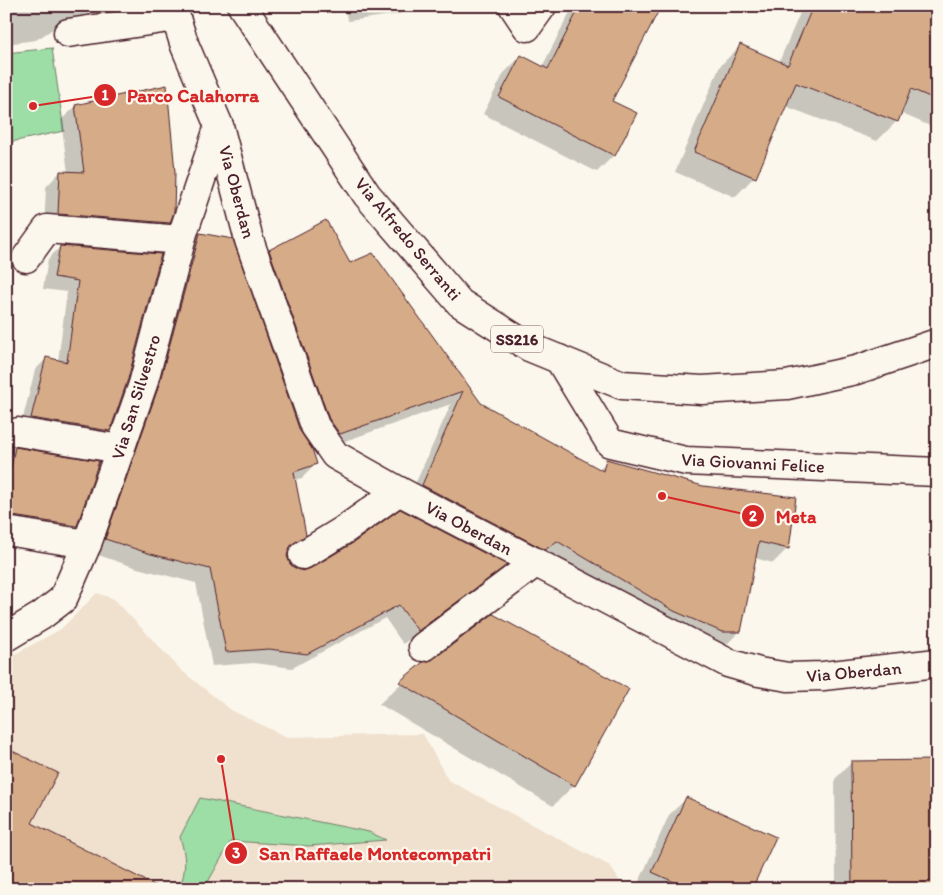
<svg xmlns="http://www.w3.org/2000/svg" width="943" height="895" font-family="Itim,sans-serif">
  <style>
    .built { fill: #f0e0ce }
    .green { fill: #9ddda6; stroke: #747e68 }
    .shadow { fill: #0003 }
    .building { fill: #d6ac88; stroke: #4a1f2b }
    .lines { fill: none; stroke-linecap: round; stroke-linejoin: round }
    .minor-casing { stroke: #4a1f2b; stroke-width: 31 }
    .major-casing { stroke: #4a1f2b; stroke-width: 31 }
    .minor { stroke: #fbf7ec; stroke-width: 28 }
    .major { stroke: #fbf7ec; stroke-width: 28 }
    .labels { text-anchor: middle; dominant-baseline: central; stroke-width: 4.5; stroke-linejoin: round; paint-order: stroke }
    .shield { fill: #fbf7ec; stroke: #7f6065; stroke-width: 1 }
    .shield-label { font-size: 16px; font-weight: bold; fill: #4a1f2b }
    .street-label { font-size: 18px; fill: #4a1f2b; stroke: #fbf7ec }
    .leader { fill: none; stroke: #d62828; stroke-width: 2 }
    .callout-dot { fill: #d62828; stroke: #fbf7ec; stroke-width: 2 }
    .mark-label { font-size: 15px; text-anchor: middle; font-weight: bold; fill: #fff }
    .callout-label { font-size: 19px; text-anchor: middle; font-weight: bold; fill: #d62828; stroke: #fbf7ec; stroke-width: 4.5; stroke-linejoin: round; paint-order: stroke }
  </style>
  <rect width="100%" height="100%" fill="#fbf7ec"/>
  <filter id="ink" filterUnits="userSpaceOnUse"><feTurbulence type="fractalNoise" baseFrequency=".02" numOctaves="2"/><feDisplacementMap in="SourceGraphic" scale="10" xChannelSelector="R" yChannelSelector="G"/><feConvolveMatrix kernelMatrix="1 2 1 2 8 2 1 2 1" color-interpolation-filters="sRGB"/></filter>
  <g filter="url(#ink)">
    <!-- built -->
    <path class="built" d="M 97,593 L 114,599 L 182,671 L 231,710 L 286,737 L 423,734 L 448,780 L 610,866 L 625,889 L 6,889 L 6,659 L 61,629 Z"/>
    <!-- green -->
    <g class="green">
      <path d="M 52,48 L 64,131 L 6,143 L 6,53 Z"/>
      <path d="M 200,798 L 369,832 L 386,840 L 309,846 L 231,841 L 204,889 L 179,889 C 187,869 186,857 180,837 Z"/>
    </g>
    <!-- shadow -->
    <g class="shadow">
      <path d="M 6,6 L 124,6 L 124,8 L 113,20 L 53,29 L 36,40 L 6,44 Z"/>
      <path d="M 343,6 L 405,6 L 406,8 L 400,14 L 348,21 Z"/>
      <path d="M 573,6 L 659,6 L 611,101 L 614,155 L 597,172 L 483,114 L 504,73 L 521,56 L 542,67 Z"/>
      <path d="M 803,6 L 925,6 L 937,11 L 937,129 L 900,113 L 897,121 L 877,141 L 785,106 L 754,177 L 735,197 L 675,172 L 720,66 L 740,46 L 779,62 Z"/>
      <path d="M 76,106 L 169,223 L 154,237 L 44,228 L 46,187 L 60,172 L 68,173 L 61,120 Z"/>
      <path d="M 200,234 L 316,464 L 302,478 L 295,480 L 305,534 L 287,551 L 286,556 L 289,564 L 294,570 L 303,572 L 504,565 L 491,579 L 403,644 L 385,618 L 292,668 L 254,663 L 212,666 L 196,583 L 137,568 L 92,553 L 186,248 Z"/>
      <path d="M 60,247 L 160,255 L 109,431 L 97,443 L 20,430 L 35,370 L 47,358 L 58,361 L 67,292 L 43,289 L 48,259 Z"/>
      <path d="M 270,251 L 350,264 L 480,404 L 598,470 L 607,461 L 787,549 L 773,563 L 755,558 L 740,631 L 725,646 L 707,646 L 408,500 L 451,404 L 325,448 L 255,265 Z"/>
      <path d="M 6,443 L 15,448 L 98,462 L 75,526 L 61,540 L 6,532 Z"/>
      <path d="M 423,663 L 574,785 L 553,806 L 379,704 Z"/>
      <path d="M 852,762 L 937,889 L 829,889 L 836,882 L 835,779 Z"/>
      <path d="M 686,799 L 751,889 L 636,889 L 669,815 Z"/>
    </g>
    <!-- building -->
    <g class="building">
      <path d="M 580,6 L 661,6 L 612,101 L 637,113 L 615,156 L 499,97 L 521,55 L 548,69 Z"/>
      <path d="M 813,6 L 937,6 L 937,100 L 911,89 L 898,122 L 796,83 L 756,178 L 694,152 L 740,44 L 788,65 Z"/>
      <path d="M 167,85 L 175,172 L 174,212 L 170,223 L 58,214 L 60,171 L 84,172 L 75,105 Z"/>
      <path d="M 326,220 L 350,263 L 373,253 L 481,403 L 603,471 L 606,459 L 703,486 L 796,497 L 789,549 L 759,542 L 741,632 L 722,632 L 674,611 L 557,541 L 545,550 L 422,485 L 463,391 L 340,434 L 329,419 L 269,250 Z"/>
      <path d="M 200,233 L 233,239 L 300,431 L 312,449 L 317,464 L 294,472 L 306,535 L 290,547 L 287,556 L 290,564 L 295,568 L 303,571 L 311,568 L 353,543 L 400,509 L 507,565 L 418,631 L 399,605 L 307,654 L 269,649 L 226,652 L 210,569 L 151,554 L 105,539 L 158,388 Z"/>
      <path d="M 60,246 L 161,254 L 128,379 L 110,431 L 31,418 L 46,357 L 67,362 L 78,281 L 54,277 Z"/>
      <path d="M 15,447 L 99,461 L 77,526 L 6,515 L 6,468 L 11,468 Z"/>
      <path d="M 493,614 L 629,689 L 575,786 L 399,682 L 423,662 L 432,660 Z"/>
      <path d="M 6,748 L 58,773 L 32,823 L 162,889 L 6,889 Z"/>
      <path d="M 937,760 L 937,889 L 852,889 L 851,761 Z"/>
      <path d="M 686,797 L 776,837 L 752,889 L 690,889 L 652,872 Z"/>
    </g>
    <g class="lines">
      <!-- minor casing -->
      <g class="minor-casing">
        <g id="minor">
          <path d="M 172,6 L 185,46 L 219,126 L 249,240 L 315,426 L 335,455 L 399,491 L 728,663 L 759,672 L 788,677 L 823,676 L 937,663"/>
          <path d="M 513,6 L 527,27 L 542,6"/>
          <path d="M 68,33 L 176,17"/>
          <path d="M 26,258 L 47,229 L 181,240"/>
          <path d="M 559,359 L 610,443 L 686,461 L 937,472"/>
          <path d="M 18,432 L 120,449"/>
          <path d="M 6,531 L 87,544"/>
          <path d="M 303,555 L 344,530 L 399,491"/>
          <path d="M 6,637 L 41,616 L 63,599 L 87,544 L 143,384 L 183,233 L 219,126"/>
          <path d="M 423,647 L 535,563"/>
        </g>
      </g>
      <!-- major casing -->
      <g class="major-casing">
        <path id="major" d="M 242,6 L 367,195 L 460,303 L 529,347 L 622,385 L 702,390 L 787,385 L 856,370 L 937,343"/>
      </g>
      <!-- minor -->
      <use href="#minor" class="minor"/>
      <!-- major -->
      <use href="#major" class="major"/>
    </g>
  </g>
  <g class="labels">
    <!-- shield labels -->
    <rect class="shield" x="491" y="325.5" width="52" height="27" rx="4"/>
    <g class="shield-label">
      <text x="517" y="339">SS216</text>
    </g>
    <!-- street labels -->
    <g class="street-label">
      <text transform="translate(237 192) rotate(75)">Via Oberdan</text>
      <text transform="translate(408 239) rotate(50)">Via Alfredo Serranti</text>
      <text transform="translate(136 397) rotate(-73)">Via San Silvestro</text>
      <text transform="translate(753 463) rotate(3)">Via Giovanni Felice</text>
      <text transform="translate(469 528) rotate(28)">Via Oberdan</text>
      <text transform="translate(854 672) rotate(-5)">Via Oberdan</text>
    </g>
  </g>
  <!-- callouts -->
  <path class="leader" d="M33 106L105 95M662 496L753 516M221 759L236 853"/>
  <g class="callout-dot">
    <circle cx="33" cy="106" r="5"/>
    <circle cx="662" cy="496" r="5"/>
    <circle cx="221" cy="759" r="5"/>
    <circle cx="105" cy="95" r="12"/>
    <circle cx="753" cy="516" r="12"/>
    <circle cx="236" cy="853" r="12"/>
  </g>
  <g class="mark-label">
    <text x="105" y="100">1</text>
    <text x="753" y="521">2</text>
    <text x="236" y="858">3</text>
  </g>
  <g class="callout-label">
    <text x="193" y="102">Parco Calahorra</text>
    <text x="796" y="523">Meta</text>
    <text x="375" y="860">San Raffaele Montecompatri</text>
  </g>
  <!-- margin -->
  <rect width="943" height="895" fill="none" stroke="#fbf7ec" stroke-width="25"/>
  <rect x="12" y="12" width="918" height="870" fill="none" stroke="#4a1f2b" stroke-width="2" filter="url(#ink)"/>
</svg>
